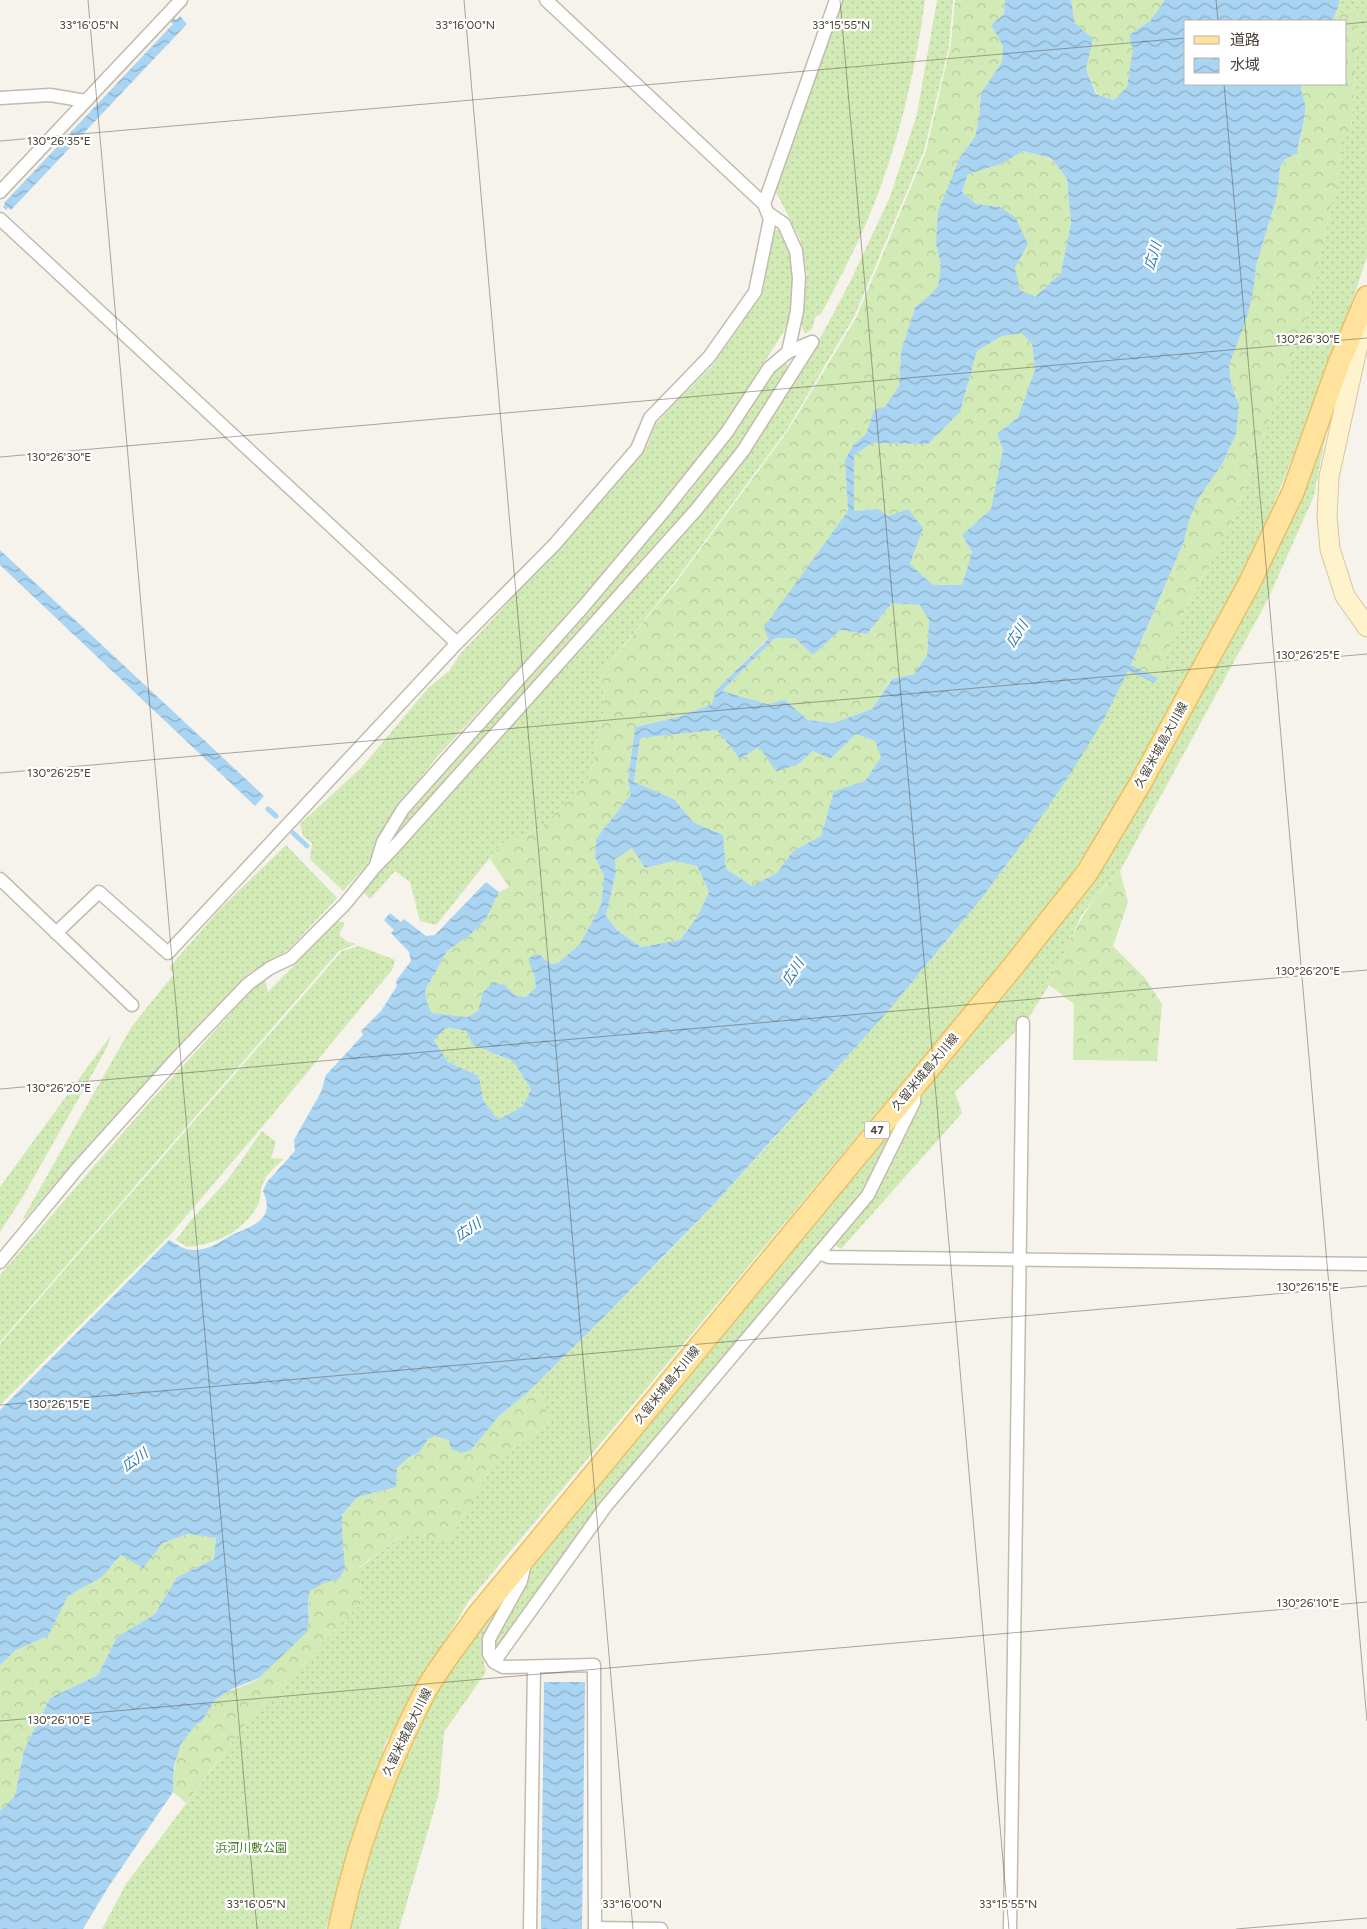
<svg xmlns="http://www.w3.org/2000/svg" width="1367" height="1929" font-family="Figtree,'Noto Sans JP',sans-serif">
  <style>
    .grass { fill: url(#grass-dots) }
    .forest { fill: url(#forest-crowns) }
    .water { fill: url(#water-waves); fill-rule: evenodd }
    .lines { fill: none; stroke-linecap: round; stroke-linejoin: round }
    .stream { stroke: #a9d4f2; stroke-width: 5 }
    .street-casing { stroke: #c2bbae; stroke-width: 15 }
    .secondary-casing { stroke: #d6c79b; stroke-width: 21 }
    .primary-casing { stroke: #e6c16a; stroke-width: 24 }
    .street { stroke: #fff; stroke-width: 12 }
    .secondary { stroke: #fff3cd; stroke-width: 19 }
    .primary { stroke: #ffe39c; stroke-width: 21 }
    .ticks { fill: none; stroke: #4b4439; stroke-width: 1; stroke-opacity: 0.45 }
    .labels { text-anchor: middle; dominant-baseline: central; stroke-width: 4.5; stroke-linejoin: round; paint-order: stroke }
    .shield { fill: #fff; stroke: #817c74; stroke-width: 1 }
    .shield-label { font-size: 11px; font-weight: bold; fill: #4b4439 }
    .street-label { font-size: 12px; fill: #4b4439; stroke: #fff }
    .park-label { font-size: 12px; fill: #4a7f2a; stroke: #fff }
    .water-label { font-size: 14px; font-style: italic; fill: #2e7ab2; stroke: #fff }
    .ticks-label { font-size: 12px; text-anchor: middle; fill: #4b4439; stroke: #fff; stroke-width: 4.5; stroke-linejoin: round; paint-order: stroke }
  </style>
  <defs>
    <pattern id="grass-dots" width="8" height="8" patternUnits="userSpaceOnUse" patternTransform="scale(1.25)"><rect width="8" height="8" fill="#d2eab5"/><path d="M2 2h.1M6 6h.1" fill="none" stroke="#b6ca9c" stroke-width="1.8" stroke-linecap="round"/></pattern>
    <pattern id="forest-crowns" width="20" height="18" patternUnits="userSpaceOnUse" patternTransform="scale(1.25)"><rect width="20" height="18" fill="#d2eab5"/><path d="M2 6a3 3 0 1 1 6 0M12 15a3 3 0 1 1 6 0" fill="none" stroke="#b6ca9c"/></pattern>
    <pattern id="water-waves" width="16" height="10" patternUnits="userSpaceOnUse" patternTransform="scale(1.25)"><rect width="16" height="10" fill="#a9d4f2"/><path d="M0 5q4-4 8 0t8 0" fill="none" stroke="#8caec5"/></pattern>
  </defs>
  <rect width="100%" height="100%" fill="#f6f3ec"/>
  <!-- grass -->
  <g class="grass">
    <path d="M 843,0 L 925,0 C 917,61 902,128 881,186 C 865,230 843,273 821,314 L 815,317 L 812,329 L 805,334 L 801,325 L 807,274 L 800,239 L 776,192 L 778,181 Z"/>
    <path d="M 937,0 L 953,0 L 949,46 L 924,151 L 854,317 L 786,431 L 676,580 L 602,673 L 604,709 L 590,776 L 540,829 L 501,844 L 436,925 L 420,921 L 410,882 L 395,871 L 370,899 L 362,891 L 703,510 L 795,378 L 823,333 L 851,280 L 890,197 L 917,114 Z"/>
    <path d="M 1340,0 L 1367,0 L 1367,257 L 1334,355 L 1253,555 L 1159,733 L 1061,892 L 468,1602 L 386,1742 L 326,1929 L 102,1929 L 126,1884 L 250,1718 L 362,1602 L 359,1568 L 407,1532 L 449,1540 L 494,1463 L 550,1423 L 542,1396 L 528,1392 C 592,1329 656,1266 718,1200 C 758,1158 796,1113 835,1070 C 945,947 1054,820 1128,670 L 1156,683 L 1181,618 L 1235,515 L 1306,318 L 1340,168 L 1339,145 L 1351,132 L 1359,17 L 1355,9 L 1335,16 Z"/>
    <path d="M 777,229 L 782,232 L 788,241 L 793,266 L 795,299 L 790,321 L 728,421 L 682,484 L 519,668 L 436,758 L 389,818 L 367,865 L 343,891 L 310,859 L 312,843 L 303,836 L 300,824 L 362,767 L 428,688 L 449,671 L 461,653 L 494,618 L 647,447 L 655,425 L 674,404 L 712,366 L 762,295 L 774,233 Z"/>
    <path d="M 786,363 L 788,366 L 785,375 L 740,447 L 699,496 L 583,628 L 396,835 L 409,813 L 471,740 L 690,491 L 738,427 L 770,377 L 779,366 Z"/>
    <path d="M 1331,407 L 1314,496 L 1268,599 L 1120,871 L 1105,885 L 1081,916 L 1049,985 L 1028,1019 L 955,1092 L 962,1113 L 841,1249 L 833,1244 L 870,1201 L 927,1087 L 1110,856 L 1256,590 Z"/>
    <path d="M 286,845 L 337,898 L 288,950 L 251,972 L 233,989 L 61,1177 L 26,1218 L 22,1220 L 132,1026 L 174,974 L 169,968 L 218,911 Z"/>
    <path d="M 337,921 L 345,923 L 339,935 L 348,942 L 356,944 L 339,951 L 0,1342 L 0,1275 L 147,1105 L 254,988 L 265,980 L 268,992 Z"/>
    <path d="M 359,946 L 395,960 L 392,970 L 268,1120 L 171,1234 L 0,1405 L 0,1344 L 342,951 Z"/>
    <path d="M 447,1027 L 466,1031 L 473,1045 L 513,1061 L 531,1089 L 523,1106 L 498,1120 L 483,1100 L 479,1076 L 448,1062 L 434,1039 Z"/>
    <path d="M 111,1035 L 108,1045 L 98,1064 L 22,1198 L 0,1232 L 0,1187 Z"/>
    <path d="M 908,1106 L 865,1192 L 496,1649 L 496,1636 L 533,1563 Z"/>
    <path d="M 262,1131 L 276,1142 L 271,1158 L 284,1159 C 275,1167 265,1175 262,1186 C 260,1192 261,1199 258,1205 C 244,1231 215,1245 187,1247 L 176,1240 L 191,1220 L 229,1178 Z"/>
    <path d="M 512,1585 L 485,1639 L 483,1657 L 486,1672 L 444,1732 L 439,1793 L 399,1929 L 349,1929 L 356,1899 L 392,1789 L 436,1693 Z"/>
  </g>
  <!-- forest -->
  <g class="forest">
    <path d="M 955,0 L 1005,0 L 1004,14 L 991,25 L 1003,46 L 1002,62 L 981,93 L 979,118 L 975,137 L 960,157 L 936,244 L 941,265 L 938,286 L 931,295 L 915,307 L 901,352 L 899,386 L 885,408 L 874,410 L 866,434 L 853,445 L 845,460 L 848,511 L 768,638 L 716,690 L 713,704 L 678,717 L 635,727 L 628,781 L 631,794 L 596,839 L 595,857 L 604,876 L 601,905 L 580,944 L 558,963 L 551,964 L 540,955 L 529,959 L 534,974 L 536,987 L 526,997 L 516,996 L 505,985 L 483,992 L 478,1011 L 467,1017 L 432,1013 L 428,1005 L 425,991 L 447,951 L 470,935 L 486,919 L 499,892 L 509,887 L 490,859 L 501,844 L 540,829 L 590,776 L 604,709 L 602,673 L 677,581 L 787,432 L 856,318 L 926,151 L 951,44 Z"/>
    <path d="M 1071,0 L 1165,0 L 1150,21 L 1129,35 L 1134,50 L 1127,87 L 1114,100 L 1097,94 L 1086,69 L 1092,39 L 1075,23 Z"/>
    <path d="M 1355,9 L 1359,17 L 1351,132 L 1339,145 L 1340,168 L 1306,318 L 1235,515 L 1181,618 L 1158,678 L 1131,666 L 1184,541 L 1189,520 L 1198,499 L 1222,464 L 1236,434 L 1237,397 L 1231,383 L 1229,365 L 1254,288 L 1256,266 L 1277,196 L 1280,168 L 1284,160 L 1297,153 C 1300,138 1307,118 1305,104 C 1303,96 1301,92 1301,84 L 1346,84 L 1346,21 L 1333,21 L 1335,16 Z"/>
    <path d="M 1023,151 L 1051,158 L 1067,179 L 1071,223 L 1061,274 L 1035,297 L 1020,291 L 1015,269 L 1028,244 L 1000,207 L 976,204 L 962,193 L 968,174 L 1001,164 Z"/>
    <path d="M 1022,332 L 1032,344 L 1035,370 L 1018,417 L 997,434 L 1003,449 L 991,509 L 962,535 L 972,552 L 962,585 L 933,585 L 910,564 L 923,528 L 889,516 L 879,509 L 854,511 L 854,455 L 872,443 L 928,444 L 960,412 L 977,351 L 1002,336 Z"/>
    <path d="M 892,603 L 920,604 L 929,620 L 927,655 L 914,674 L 891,679 L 872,709 L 833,723 L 808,720 L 785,700 L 767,704 L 722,691 L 775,638 L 795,638 L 813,655 L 840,630 L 867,634 Z"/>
    <path d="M 717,730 L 740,759 L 759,747 L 797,765 L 813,751 L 830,759 L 856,734 L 875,741 L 881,757 L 865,781 L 834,791 L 821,836 L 793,851 L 777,873 L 752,886 L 726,869 L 723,835 L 693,822 L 674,799 L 634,782 L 640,738 Z"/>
    <path d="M 632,848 L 645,868 L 674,861 L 697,866 L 709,892 L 697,917 L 680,940 L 641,947 L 617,930 L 606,916 L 616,872 L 615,859 Z"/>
    <path d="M 1120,871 L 1128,902 L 1113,946 L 1145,978 L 1162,1004 L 1157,1061 L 1073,1060 L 1074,1004 L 1049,985 C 1070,940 1083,905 1120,871 Z"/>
    <path d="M 528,1392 L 542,1396 L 550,1423 L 494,1463 L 449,1540 L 407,1532 L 359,1567 L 362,1602 L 250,1718 L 186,1803 L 173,1792 C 174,1762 176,1742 201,1721 C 207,1717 209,1705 216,1699 C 229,1688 248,1687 260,1677 C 268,1671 274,1662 281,1655 C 290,1646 302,1640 307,1628 C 311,1621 307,1602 310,1590 L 328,1581 L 336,1580 L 342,1516 L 358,1497 L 396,1487 L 397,1468 L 409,1457 L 419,1453 L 428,1439 L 435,1436 L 442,1436 L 471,1450 L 499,1416 Z"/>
    <path d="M 188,1534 L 216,1538 L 214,1559 L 177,1577 L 155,1614 L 117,1637 L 98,1675 L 50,1698 L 24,1750 L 15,1796 L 0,1811 L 0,1665 L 16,1650 L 48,1636 L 68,1596 L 102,1577 L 122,1555 L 143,1567 L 163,1543 Z"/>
  </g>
  <!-- water -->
  <g class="water">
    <path d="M 1005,0 L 1071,0 L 1075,23 L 1093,39 L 1086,69 L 1096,94 L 1114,100 L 1127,87 L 1133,50 L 1129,35 L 1150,21 L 1165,0 L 1340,0 L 1333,21 L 1186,21 L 1186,84 L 1301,84 C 1301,92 1303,96 1305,104 C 1307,117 1299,139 1297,153 L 1284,160 L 1280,168 L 1277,196 L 1256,266 L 1254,288 L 1248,314 L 1229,365 L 1231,383 L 1239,405 L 1236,434 L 1222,464 L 1198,499 L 1189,520 L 1184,541 L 1131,665 L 1158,678 L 1155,683 L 1128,671 L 1104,719 L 1071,773 L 1033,829 L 981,899 L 889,1010 L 718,1200 L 609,1312 L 528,1392 L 499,1416 L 471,1450 L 461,1453 L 451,1449 L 449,1440 L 435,1436 L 428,1439 L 419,1453 L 409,1457 L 397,1468 L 396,1487 L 358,1497 L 342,1515 L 342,1532 L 345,1569 L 340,1577 L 336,1581 L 328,1581 L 310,1591 C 306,1604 311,1618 307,1632 L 259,1678 L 232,1689 L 215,1700 L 202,1721 L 197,1724 L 190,1732 L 181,1744 L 174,1766 L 173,1792 L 107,1889 L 83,1929 L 0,1929 L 0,1811 L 15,1796 L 24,1750 L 50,1698 L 98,1675 L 117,1637 L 155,1614 L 177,1577 L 214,1559 L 216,1538 L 188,1534 L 163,1543 L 143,1568 L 121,1555 L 102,1577 L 68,1596 L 48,1636 L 16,1650 L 0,1665 L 0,1410 L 169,1240 C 178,1245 184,1250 194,1250 C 208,1250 218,1243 230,1236 C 249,1226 277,1222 263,1191 L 267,1182 L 295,1151 L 294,1140 L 321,1092 L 326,1075 L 363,1035 L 361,1031 L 381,1011 L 397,986 L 396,981 L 411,961 L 409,952 L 391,933 L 394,930 L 384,920 L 390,913 L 401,922 L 404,919 L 426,936 L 435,935 L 486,882 L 499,892 L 486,919 L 470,935 L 447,951 L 425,991 L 428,1005 L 432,1013 L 467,1017 L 478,1011 L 483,992 L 493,983 L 505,985 L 516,996 L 526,997 L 536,987 L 534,974 L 528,959 L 535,954 L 540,955 L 551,964 L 558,963 L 580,944 L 601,905 L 604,876 L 595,857 L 596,839 L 631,794 L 628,781 L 635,727 L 678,717 L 712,704 L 716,690 L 768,639 L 764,627 L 848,511 L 845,460 L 853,445 L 866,434 L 874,410 L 885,407 L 899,386 L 901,352 L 915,307 L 930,295 L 938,286 L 941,265 L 936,244 L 938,212 L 960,157 L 975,137 L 979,118 L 981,93 L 1002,62 L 1003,46 L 991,25 L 1004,14 ZM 1023,151 L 1051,158 L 1067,179 L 1071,223 L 1061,273 L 1035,297 L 1020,290 L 1015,268 L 1028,244 L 1015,217 L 1000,207 L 976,204 L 962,192 L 968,174 L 1001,164 ZM 1022,333 L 1032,344 L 1035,370 L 1018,417 L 997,434 L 1003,449 L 991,509 L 962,535 L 972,552 L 962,585 L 933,585 L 910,564 L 923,528 L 908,509 L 889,516 L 879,509 L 854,511 L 854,455 L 872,443 L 928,444 L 960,412 L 977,351 L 1002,336 ZM 892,603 L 920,605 L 929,620 L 927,655 L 914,674 L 892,679 L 872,709 L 833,723 L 808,720 L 785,700 L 767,704 L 722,691 L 775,638 L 795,638 L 813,655 L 840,630 L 867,634 ZM 717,730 L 740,759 L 759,747 L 776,771 L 797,765 L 813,751 L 830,759 L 856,734 L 875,741 L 881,757 L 865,781 L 834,791 L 821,836 L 793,851 L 777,873 L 752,886 L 726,869 L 723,835 L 693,822 L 674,799 L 634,782 L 640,738 ZM 632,848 L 645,868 L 674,861 L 697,866 L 709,892 L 697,917 L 680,940 L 641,947 L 617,930 L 606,916 L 616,872 L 615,859 ZM 447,1027 L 466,1031 L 473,1045 L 513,1061 L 531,1089 L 523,1106 L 498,1120 L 483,1100 L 479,1076 L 448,1062 L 434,1040 Z"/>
    <path d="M 180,16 L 187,24 L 11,210 L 8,208 L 6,210 L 3,207 L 5,204 L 4,203 L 173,24 L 170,21 L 174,17 L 176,20 Z"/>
    <path d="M 0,550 L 264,796 L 255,806 L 0,565 Z"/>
    <path d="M 544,1682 L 585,1682 L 582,1929 L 541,1929 Z"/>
  </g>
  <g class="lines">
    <!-- stream -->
    <g class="stream">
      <path d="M 268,809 L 276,816"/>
      <path d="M 293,833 L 307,846"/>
    </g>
    <!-- street casing -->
    <g class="street-casing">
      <g id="street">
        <path d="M 0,98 L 50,95 L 86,101"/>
        <path d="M 0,192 L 181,0"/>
        <path d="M 764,204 L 836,0"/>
        <path d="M 768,213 L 784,224 L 796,251 L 799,278 L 797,311 L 788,352"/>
        <path d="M 0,219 L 457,643"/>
        <path d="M 376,865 L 383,842 L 403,809 L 584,606 L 664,511 L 727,432 L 769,368 L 788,352 L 812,342"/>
        <path d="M 0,879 L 132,1005"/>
        <path d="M 56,933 L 99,892 L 168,953 L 457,643 L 555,544 L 637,449 L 650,418 L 709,357 L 755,292 L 770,219 L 764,204 L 546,0"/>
        <path d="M 819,1253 L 829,1257 L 1367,1264"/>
        <path d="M 0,1262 L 77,1169 L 176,1059 L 248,984 L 270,968 L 291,958 L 345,904 L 375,867 L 396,845 L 696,510 L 743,451 L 812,342"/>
        <path d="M 525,1563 L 521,1581 L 489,1639 L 489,1654 L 494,1662 L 503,1667 L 594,1665 L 595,1929"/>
        <path d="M 494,1662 L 606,1506 L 868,1195 L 914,1102 L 915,1090"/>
        <path d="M 595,1928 L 661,1929"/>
        <path d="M 530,1929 L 534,1667"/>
        <path d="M 1010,1929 L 1023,1023"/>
      </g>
    </g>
    <!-- secondary casing -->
    <g class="secondary-casing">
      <path id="secondary" d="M 1363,322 L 1329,477 L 1327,516 L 1330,549 L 1345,596 L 1367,627"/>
    </g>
    <!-- primary casing -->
    <g class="primary-casing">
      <path id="primary" d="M 339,1929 C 356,1848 387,1765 425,1692 C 439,1666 460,1641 477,1616 L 1011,969 L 1087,873 L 1140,784 L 1249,584 L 1293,492 L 1339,363 L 1367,297"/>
    </g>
    <!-- street -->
    <use href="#street" class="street"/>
    <!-- secondary -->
    <use href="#secondary" class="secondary"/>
    <!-- primary -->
    <use href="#primary" class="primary"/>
  </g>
  <!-- ticks -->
  <path class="ticks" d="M 88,0 L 257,1929M 464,0 L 633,1929M 840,0 L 1009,1929M 1216,0 L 1218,21M 1346,24 L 1367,22M 1224,84 L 1367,1721M 0,141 L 1186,38M 0,457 L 1367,338M 0,773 L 1367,654M 0,1089 L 1367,970M 0,1405 L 1367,1286M 0,1721 L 1367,1602M 1236,1929 L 1367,1918"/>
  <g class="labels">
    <!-- shield labels -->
    <rect class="shield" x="864.5" y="1121.5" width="25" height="17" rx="4"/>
    <g class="shield-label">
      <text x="877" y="1130">47</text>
    </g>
    <!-- street labels -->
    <g class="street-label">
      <text transform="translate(1161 745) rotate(-61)">久留米城島大川線</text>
      <text transform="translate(925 1072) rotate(-50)">久留米城島大川線</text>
      <text transform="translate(667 1385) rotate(-51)">久留米城島大川線</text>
      <text transform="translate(407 1732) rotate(-64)">久留米城島大川線</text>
    </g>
    <!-- park labels -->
    <g class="park-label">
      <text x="251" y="1848">浜河川敷公園</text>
    </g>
    <!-- water labels -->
    <g class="water-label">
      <text transform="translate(1153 256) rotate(-73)">広川</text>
      <text transform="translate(1017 634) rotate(-57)">広川</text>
      <text transform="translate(793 972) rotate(-57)">広川</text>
      <text transform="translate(468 1230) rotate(-34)">広川</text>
      <text transform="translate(135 1460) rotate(-35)">広川</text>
    </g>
  </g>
  <g class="ticks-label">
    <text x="89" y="29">33°16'05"N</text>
    <text x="465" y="29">33°16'00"N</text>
    <text x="841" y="29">33°15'55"N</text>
    <text x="59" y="145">130°26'35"E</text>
    <text x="1308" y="343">130°26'30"E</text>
    <text x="59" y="461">130°26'30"E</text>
    <text x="1308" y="659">130°26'25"E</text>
    <text x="59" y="777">130°26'25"E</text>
    <text x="1308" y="975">130°26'20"E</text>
    <text x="59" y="1092">130°26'20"E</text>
    <text x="1308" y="1291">130°26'15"E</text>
    <text x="59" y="1408">130°26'15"E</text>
    <text x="1308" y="1607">130°26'10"E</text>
    <text x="59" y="1724">130°26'10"E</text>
    <text x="256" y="1908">33°16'05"N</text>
    <text x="632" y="1908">33°16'00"N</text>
    <text x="1008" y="1908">33°15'55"N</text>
  </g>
  <!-- legend -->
  <rect x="1184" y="20" width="162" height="65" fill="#ffffff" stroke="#b7b4b0"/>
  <rect x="1194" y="36" width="25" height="8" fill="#ffe39c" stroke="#b7b4b0"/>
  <text x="1230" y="45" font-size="15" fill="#4b4439">道路</text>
  <rect x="1194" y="58" width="25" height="15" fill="url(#water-waves)" stroke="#b7b4b0"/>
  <text x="1230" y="70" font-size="15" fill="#4b4439">水域</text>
</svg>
